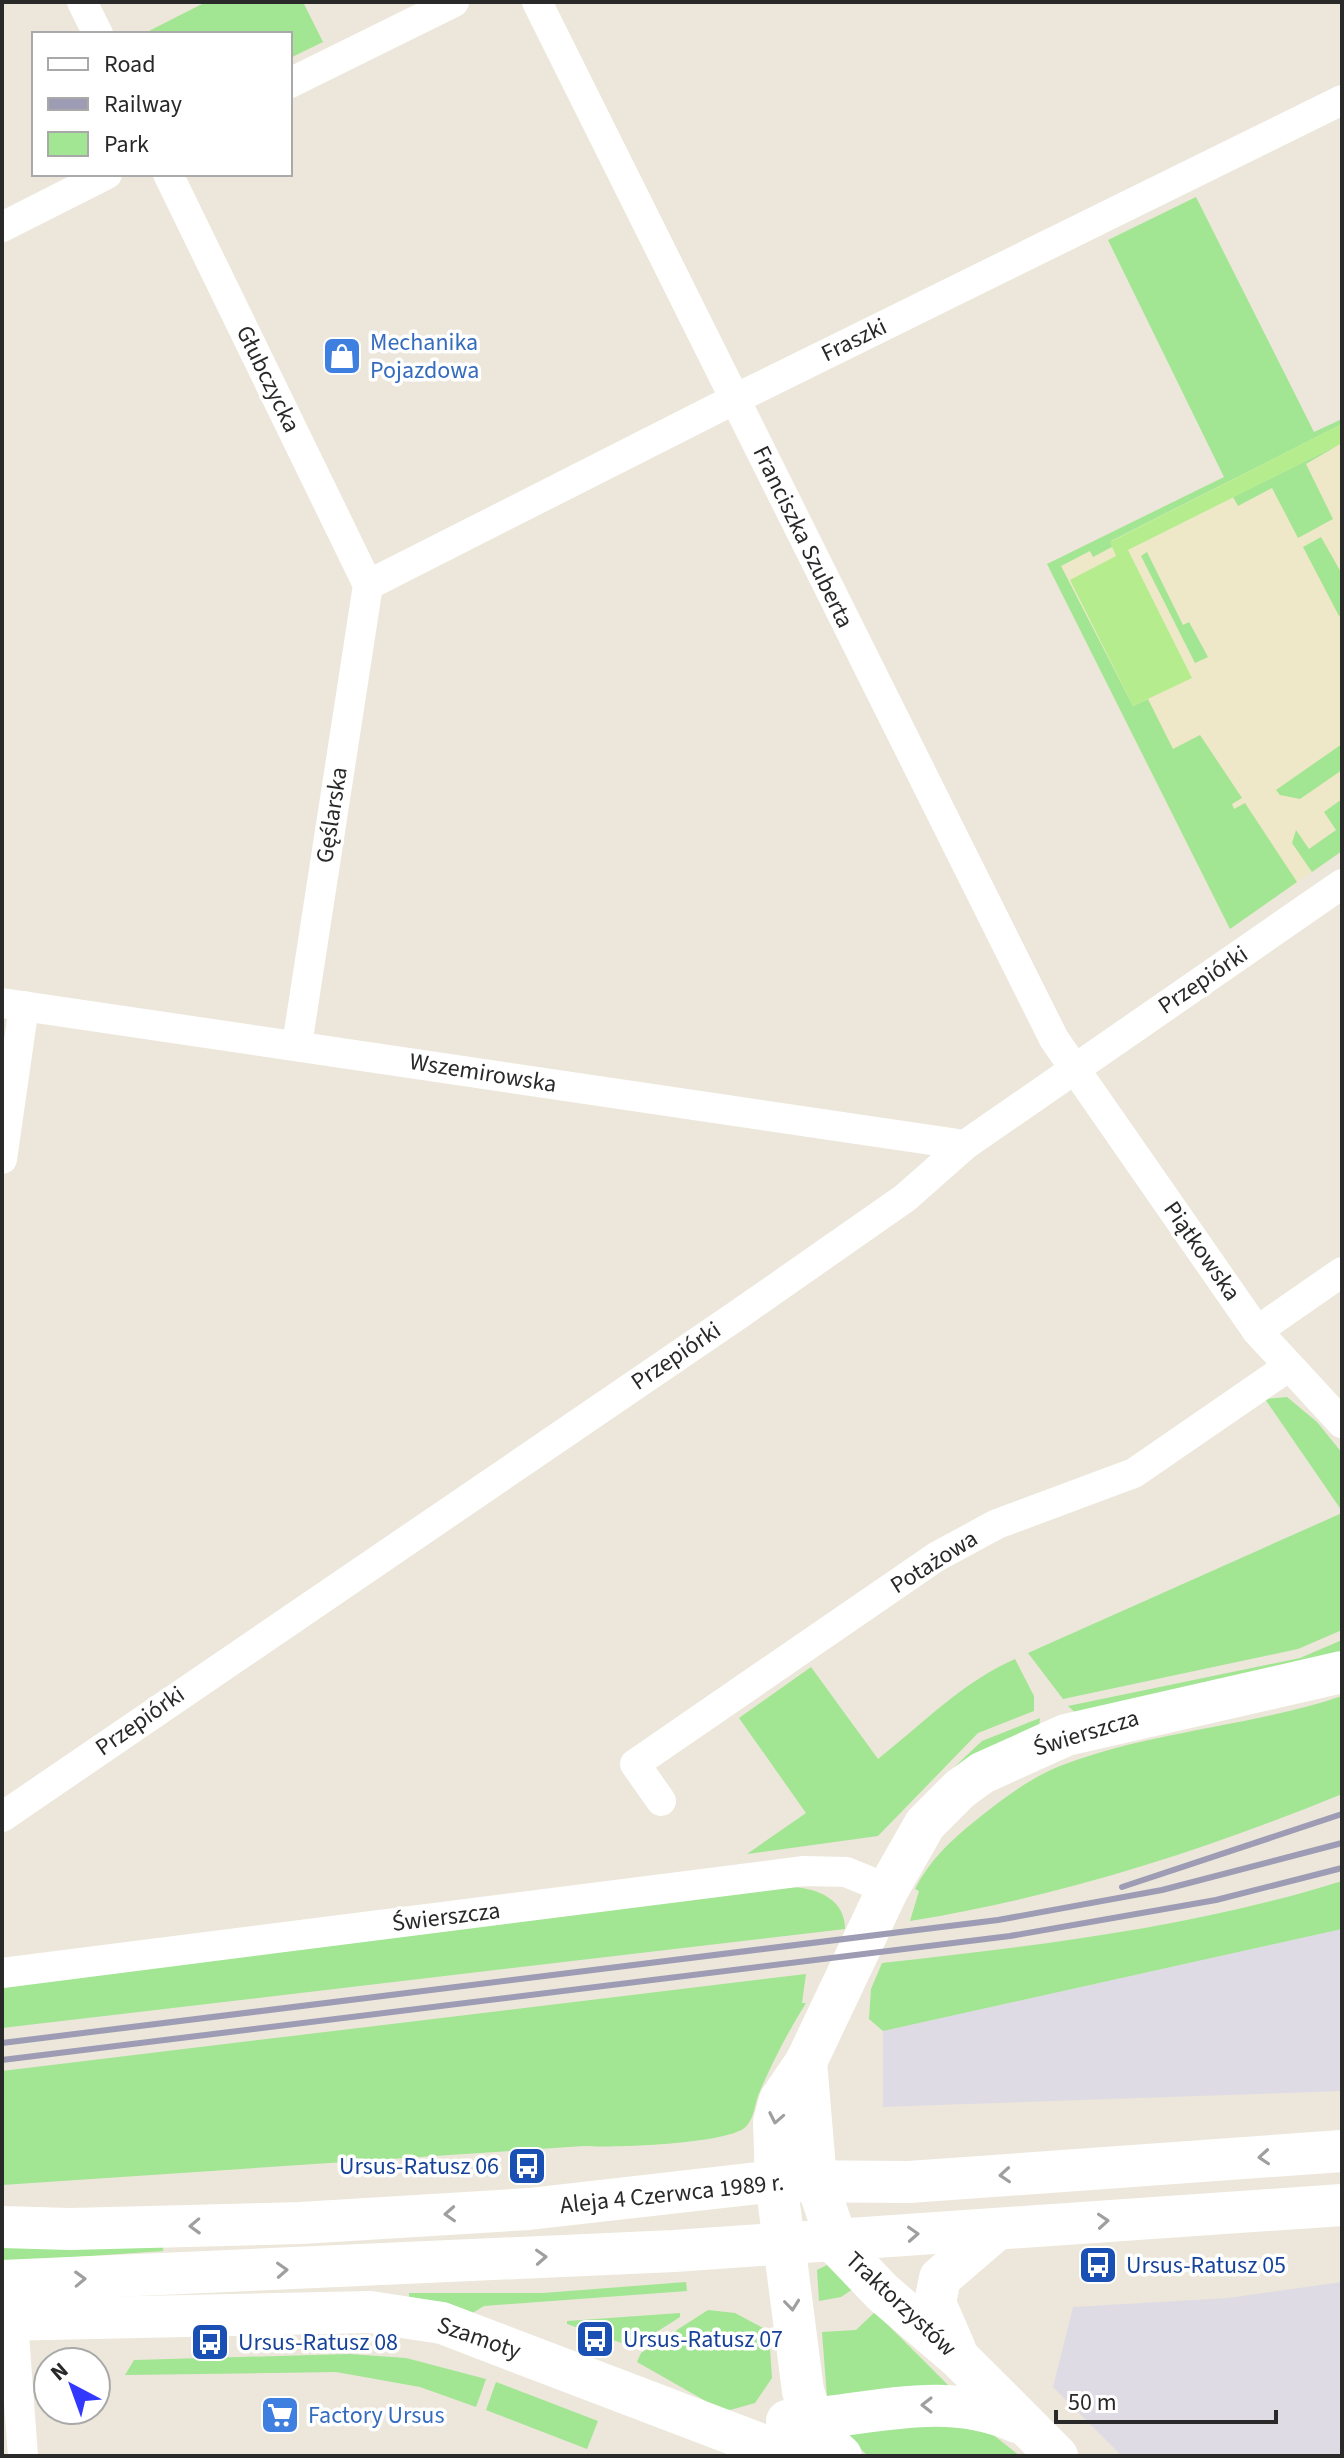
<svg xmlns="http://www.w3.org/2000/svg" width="1344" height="2458" font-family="'Source Sans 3',sans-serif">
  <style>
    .industrial { fill: #dfdbe4 }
    .education { fill: #efe8c8 }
    .green { fill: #a2e593 }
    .pitch { fill: #b5ed8e }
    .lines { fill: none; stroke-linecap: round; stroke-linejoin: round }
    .street { stroke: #fff; stroke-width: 30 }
    .secondary { stroke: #fff; stroke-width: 42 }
    .rail { stroke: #9d9cb4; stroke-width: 6 }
    .oneway { stroke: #9f9f9f }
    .labels { text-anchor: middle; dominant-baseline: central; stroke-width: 7; stroke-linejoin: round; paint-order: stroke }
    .street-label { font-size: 24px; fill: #292929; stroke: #fff }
    .shop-label { font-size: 24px; fill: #366cbe; stroke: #fff; text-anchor: start }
    .transit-label { font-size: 24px; fill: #164399; stroke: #fff; text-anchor: start }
  </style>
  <rect width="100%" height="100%" fill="#ece7da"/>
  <!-- industrial -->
  <g class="industrial">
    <path d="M 1342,1929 L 1342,2091 L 883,2107 L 883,2031 Z"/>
    <path d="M 1342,2282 L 1342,2456 L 1122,2456 L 1053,2387 L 1073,2307 L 1228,2298 Z"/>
  </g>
  <!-- education -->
  <path class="education" d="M 1342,419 L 1342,851 L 1230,929 L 1047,564 Z"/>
  <!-- green -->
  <g class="green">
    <path d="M 206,2 L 303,2 L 323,42 L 290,58 L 290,34 L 143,34 Z"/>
    <path d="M 1196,197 L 1314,432 L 1342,419 L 1342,424 L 1111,541 L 1112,547 L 1093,557 L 1090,551 L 1061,566 L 1133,706 L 1148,699 L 1173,749 L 1200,735 L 1242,798 L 1232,804 L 1234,809 L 1245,803 L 1297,882 L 1230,929 L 1047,564 L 1224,477 L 1108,240 Z"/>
    <path d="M 1342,443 L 1306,464 L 1333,519 L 1298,538 L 1272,488 L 1238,506 L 1233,497 Z"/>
    <path d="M 1321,537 L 1342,574 L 1342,614 L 1339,616 L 1303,547 Z"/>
    <path d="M 1147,552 L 1183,625 L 1189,622 L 1208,657 L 1195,663 L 1141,556 Z"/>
    <path d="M 1342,744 L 1342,770 L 1300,799 L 1280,795 L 1276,790 Z"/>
    <path d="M 1342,799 L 1342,851 L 1312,872 L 1292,843 L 1296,830 L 1309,849 L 1336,830 L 1324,812 Z"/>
    <path d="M 1287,1397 L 1317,1422 L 1342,1453 L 1342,1511 L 1265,1399 Z"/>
    <path d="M 1342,1513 L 1342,1630 L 1298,1649 L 1063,1699 L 1028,1653 Z"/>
    <path d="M 1342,1640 L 1342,1655 L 1078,1715 L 1068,1706 L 1300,1658 Z"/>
    <path d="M 1015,1659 L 1034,1696 L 1034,1711 L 978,1733 L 878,1836 L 747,1854 L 806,1813 L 739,1718 L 811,1667 L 878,1759 C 921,1725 964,1681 1015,1659 Z"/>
    <path d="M 1342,1696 L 1342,1794 C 1203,1851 1059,1897 910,1921 L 919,1891 L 915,1889 C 929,1861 950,1841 975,1821 C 1003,1798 1034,1775 1068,1763 C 1156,1731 1253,1726 1342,1696 Z"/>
    <path d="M 1040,1718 L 1039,1728 L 946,1775 L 982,1741 Z"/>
    <path d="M 1342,1881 L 1342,1929 L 883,2031 L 869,2019 L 871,1989 L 882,1963 C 1037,1946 1192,1928 1342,1881 Z"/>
    <path d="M 794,1887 C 819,1889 845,1900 845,1929 L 2,2028 L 2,1987 Z"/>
    <path d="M 806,1974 L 802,2003 L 806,2003 C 788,2032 771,2064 758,2096 C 754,2107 754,2121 743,2129 C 719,2144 613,2148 584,2146 L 2,2185 L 2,2071 Z"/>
    <path d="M 163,2246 L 163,2251 L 2,2262 L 2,2247 Z"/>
    <path d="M 827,2265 L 853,2289 L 841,2297 L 819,2301 L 817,2270 Z"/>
    <path d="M 686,2282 L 687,2291 L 484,2306 L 471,2314 L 409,2298 L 409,2293 L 543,2293 Z"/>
    <path d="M 708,2310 L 735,2313 L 763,2328 L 764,2335 L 769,2334 L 772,2378 L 755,2403 L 730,2410 L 718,2408 L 637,2362 L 641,2353 Z"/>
    <path d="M 875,2312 L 954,2391 L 827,2397 L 822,2332 L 856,2330 Z"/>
    <path d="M 680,2313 L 680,2317 L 633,2347 L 567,2324 L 567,2321 Z"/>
    <path d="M 349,2354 L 406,2358 L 486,2379 L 476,2407 L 420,2387 L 336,2372 L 125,2375 L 134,2360 Z"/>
    <path d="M 496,2382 L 598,2421 L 587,2449 L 486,2410 Z"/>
    <path d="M 938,2420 L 992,2434 L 1020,2456 L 868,2456 L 843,2432 Z"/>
  </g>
  <!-- pitch -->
  <path class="pitch" d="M 1342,424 L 1342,443 L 1128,550 L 1192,678 L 1133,706 L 1070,580 L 1116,556 L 1110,542 Z"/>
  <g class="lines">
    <!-- street -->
    <g class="street">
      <path d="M 82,2 L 98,34"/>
      <path d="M 537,2 L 1054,1039 L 1257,1331 L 1342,1423"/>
      <path d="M 290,83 L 454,2"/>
      <path d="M 168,174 L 368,585"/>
      <path d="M 2,227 L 107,174"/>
      <path d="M 368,585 L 735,399 L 1342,100"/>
      <path d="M 2,1003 L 965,1145"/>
      <path d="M 297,1045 L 368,585"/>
      <path d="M 2,1159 L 24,1006"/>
      <path d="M 1257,1331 L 1342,1272"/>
      <path d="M 661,1801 L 635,1764 L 936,1557 L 997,1524 L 1134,1473 L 1288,1367"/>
      <path d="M 2,1817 L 739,1314 L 905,1198 L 965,1145 L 1342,884"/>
      <path d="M 2,1973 L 804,1871 L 846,1872 L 888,1889"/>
      <path d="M 13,2321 L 23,2456"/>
    </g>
    <!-- secondary -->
    <g class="secondary">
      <path d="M 806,2062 L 816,2180 L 839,2247 L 882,2292 L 959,2358 L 1057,2456"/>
      <path d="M 2,2227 L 70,2229 L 301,2223 L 529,2209 L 776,2181 L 909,2182 L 1342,2151"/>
      <path d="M 2,2281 L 674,2251 L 1342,2205"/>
      <path d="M 2,2320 L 370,2312 L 442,2323 L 791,2456"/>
      <path d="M 955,2349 L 935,2303 L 940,2278 L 997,2229"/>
      <path d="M 787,2421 C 865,2417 942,2388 1017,2422"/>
      <path d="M 841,2456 C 820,2438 811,2417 803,2391 L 776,2181 L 774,2122 L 780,2100 L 806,2062 L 888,1889 L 925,1824 L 960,1789 L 982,1773 L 1066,1735 L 1342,1672"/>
    </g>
    <!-- rail -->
    <g class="rail">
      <path d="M 1122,1887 L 1342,1814"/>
      <path d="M 2,2043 L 998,1920 L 1162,1890 L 1342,1843"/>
      <path d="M 2,2060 L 1010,1936 L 1216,1900 L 1342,1868"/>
    </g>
  </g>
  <!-- one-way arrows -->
  <defs><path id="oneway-chevron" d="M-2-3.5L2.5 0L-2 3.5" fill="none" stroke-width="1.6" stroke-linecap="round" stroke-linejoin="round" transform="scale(2)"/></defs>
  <g class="oneway">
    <use href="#oneway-chevron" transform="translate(776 2118) rotate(101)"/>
    <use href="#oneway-chevron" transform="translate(1264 2157) rotate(176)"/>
    <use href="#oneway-chevron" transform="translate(1005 2175) rotate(176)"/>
    <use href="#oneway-chevron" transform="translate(450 2214) rotate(177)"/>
    <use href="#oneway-chevron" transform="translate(1103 2221) rotate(-4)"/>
    <use href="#oneway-chevron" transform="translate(195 2226) rotate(178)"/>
    <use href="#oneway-chevron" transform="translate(913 2234) rotate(-3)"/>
    <use href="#oneway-chevron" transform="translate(541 2257) rotate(-3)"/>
    <use href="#oneway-chevron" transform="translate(282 2270) rotate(-3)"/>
    <use href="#oneway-chevron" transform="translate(80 2279) rotate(-2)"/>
    <use href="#oneway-chevron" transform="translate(792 2305) rotate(84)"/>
    <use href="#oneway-chevron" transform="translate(927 2405) rotate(180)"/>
  </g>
  <!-- icons -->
  <defs>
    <g id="shop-square" transform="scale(2)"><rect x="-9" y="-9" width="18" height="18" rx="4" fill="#3f7fe0" stroke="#fff"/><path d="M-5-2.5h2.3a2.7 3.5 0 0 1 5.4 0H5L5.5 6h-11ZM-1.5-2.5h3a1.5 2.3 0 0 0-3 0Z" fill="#fff"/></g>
    <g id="bus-square" transform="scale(2)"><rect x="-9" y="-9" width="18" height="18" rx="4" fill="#1a4fb4" stroke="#fff"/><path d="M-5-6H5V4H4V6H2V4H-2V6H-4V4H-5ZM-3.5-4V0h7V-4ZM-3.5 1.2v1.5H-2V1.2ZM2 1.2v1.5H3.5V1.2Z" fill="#fff"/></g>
    <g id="supermarket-square" transform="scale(2)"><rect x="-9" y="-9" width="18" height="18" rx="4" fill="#3f7fe0" stroke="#fff"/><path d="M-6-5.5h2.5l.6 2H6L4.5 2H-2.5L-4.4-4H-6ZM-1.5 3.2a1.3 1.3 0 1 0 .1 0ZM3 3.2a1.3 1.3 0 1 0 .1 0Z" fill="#fff"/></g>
  </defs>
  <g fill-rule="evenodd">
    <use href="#shop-square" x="342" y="356"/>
    <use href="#bus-square" x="527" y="2166"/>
    <use href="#bus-square" x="1098" y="2265"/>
    <use href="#bus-square" x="595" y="2339"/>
    <use href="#bus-square" x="210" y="2342"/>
    <use href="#supermarket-square" x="280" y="2415"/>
  </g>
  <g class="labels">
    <!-- street labels -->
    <g class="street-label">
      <text transform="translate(854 340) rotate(-26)">Fraszki</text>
      <text transform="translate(268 379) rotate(64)">Głubczycka</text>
      <text transform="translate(803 537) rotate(64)">Franciszka Szuberta</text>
      <text transform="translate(332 815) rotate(-81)">Gęślarska</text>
      <text transform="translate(1203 980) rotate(-34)">Przepiórki</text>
      <text transform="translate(483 1073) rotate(9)">Wszemirowska</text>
      <text transform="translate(1202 1251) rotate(55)">Piątkowska</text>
      <text transform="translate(676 1356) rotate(-34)">Przepiórki</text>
      <text transform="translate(934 1562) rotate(-32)">Potażowa</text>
      <text transform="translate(140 1721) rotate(-35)">Przepiórki</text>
      <text transform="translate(1086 1733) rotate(-17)">Świerszcza</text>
      <text transform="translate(446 1917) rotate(-7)">Świerszcza</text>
      <text transform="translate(672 2194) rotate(-6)">Aleja 4 Czerwca 1989 r.</text>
      <text transform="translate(901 2304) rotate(43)">Traktorzystów</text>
      <text transform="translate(479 2338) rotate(19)">Szamoty</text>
    </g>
    <!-- shop labels -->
    <g class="shop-label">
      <text x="370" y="342">Mechanika<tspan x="370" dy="28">Pojazdowa</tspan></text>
      <text x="308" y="2415">Factory Ursus</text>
    </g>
    <!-- transit labels -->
    <g class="transit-label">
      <text x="499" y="2166" text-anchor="end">Ursus-Ratusz 06</text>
      <text x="1126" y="2265">Ursus-Ratusz 05</text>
      <text x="623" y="2339">Ursus-Ratusz 07</text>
      <text x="238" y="2342">Ursus-Ratusz 08</text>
    </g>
  </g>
  <!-- border -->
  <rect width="1344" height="2458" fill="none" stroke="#292929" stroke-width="8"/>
  <!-- legend -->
  <rect x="32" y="32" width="260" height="144" fill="#ffffff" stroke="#a9a9a9" stroke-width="2"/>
  <rect x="48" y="58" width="40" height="12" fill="#ffffff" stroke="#a9a9a9" stroke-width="2"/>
  <text x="104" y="72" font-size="24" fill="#292929">Road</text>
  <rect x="48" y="98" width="40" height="12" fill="#9d9cb4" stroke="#a9a9a9" stroke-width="2"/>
  <text x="104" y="112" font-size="24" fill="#292929">Railway</text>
  <rect x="48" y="132" width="40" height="24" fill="#a2e593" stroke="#a9a9a9" stroke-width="2"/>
  <text x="104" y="152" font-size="24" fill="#292929">Park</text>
  <!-- north arrow -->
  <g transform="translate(72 2386) rotate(319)"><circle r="38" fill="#ffffff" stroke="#a9a9a9" stroke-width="2"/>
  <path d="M0-6L14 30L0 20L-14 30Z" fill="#3338ff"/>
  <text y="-12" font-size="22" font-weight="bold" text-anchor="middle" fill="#292929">N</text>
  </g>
  <!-- scale -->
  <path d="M1056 2410v12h220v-12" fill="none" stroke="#292929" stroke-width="4"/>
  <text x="1068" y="2410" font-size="24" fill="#292929" stroke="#ffffff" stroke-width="6" paint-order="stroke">50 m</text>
</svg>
